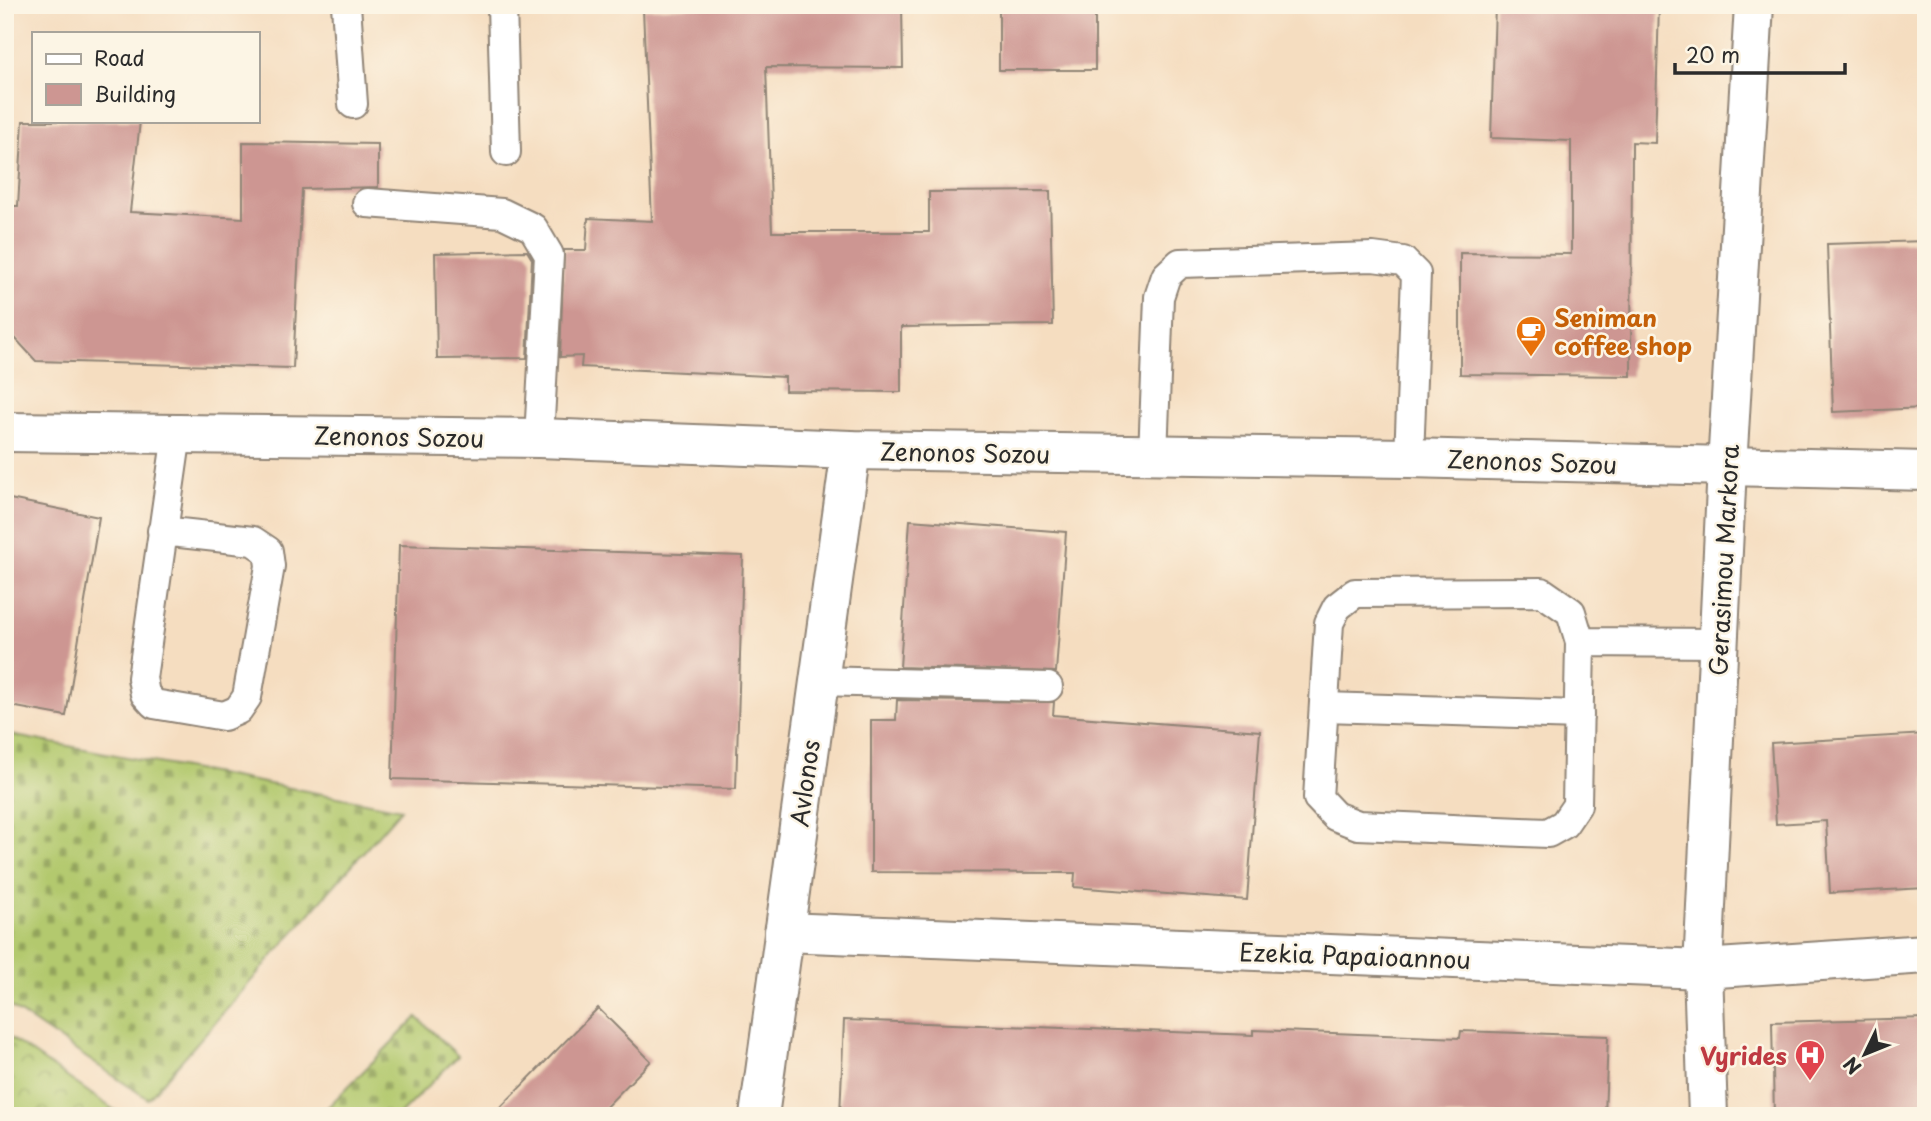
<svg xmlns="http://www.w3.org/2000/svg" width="1931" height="1121" font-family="'Playpen Sans',sans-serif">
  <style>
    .cemetery { fill: url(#cemetery-stones); stroke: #6f7a4c; stroke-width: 2 }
    .park { fill: url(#park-crowns); stroke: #6f7a4c; stroke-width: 2 }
    .building { fill: #cd9692 }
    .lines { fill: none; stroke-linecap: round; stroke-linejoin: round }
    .service-casing { stroke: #908476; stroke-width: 32 }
    .minor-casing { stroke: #908476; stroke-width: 42 }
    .tertiary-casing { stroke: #908476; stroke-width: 42 }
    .service { stroke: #fff; stroke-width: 28 }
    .minor { stroke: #fff; stroke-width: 38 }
    .tertiary { stroke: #fff; stroke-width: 38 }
    .labels { text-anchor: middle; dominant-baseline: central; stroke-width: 5; stroke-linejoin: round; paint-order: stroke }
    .food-label { font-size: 24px; font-weight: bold; fill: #c56008; stroke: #fcf5e5; text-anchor: start }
    .street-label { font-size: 24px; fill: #2b2b2b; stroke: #fcf5e5 }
    .health-label { font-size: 24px; font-weight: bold; fill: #be3a42; stroke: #fcf5e5; text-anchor: end }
  </style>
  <defs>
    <pattern id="cemetery-stones" width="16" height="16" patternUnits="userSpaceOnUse" patternTransform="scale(1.75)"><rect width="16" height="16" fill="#b3c96e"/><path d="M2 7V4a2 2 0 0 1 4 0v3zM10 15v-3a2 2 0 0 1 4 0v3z" fill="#92a35b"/></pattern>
    <pattern id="park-crowns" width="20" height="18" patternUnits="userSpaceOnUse" patternTransform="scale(1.75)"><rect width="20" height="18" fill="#b3c96e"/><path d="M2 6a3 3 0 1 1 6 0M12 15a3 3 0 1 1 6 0" fill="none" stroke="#92a35b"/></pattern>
  </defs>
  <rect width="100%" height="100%" fill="#fcf5e5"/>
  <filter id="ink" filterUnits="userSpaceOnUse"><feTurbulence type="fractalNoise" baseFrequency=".0143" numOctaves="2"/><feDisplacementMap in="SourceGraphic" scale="14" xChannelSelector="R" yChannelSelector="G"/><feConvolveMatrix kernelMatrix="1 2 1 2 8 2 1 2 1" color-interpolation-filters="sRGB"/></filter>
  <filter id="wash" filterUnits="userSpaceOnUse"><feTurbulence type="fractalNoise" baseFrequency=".00686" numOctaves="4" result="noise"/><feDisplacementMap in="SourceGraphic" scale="28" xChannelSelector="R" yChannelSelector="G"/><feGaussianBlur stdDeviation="1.57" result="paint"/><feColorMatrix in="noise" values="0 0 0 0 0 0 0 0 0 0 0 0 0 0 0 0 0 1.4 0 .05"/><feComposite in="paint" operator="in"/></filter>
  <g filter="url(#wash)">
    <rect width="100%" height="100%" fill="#f5ddc0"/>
    <!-- cemetery -->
    <g class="cemetery">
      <path d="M 5,734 L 401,809 L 148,1099 L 5,1003 Z"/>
      <path d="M 417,1017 L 458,1056 L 398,1116 L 324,1116 L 321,1114 Z"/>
    </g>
    <!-- park -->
    <path class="park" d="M 5,1034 L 123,1116 L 5,1116 Z"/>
    <g id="blocks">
      <!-- building -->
      <g class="building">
        <path d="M 751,5 L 902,5 L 903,68 L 766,67 L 772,232 L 929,232 L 929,192 L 1050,191 L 1053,325 L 901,327 L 901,392 L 785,391 L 785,377 L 581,367 L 582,356 L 560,357 L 564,250 L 586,250 L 588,218 L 652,221 L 643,9 Z"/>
        <rect x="999" y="5" width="96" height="65"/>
        <path d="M 1495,5 L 1659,5 L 1655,143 L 1632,142 L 1631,376 L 1460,374 L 1460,253 L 1571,254 L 1571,141 L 1491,138 Z"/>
        <path d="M 23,121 L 140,121 L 130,212 L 243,218 L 243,142 L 378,144 L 378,187 L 302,189 L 293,368 L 36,361 L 5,327 L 5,243 L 11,206 L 18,206 Z"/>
        <path d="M 1926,241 L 1926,408 L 1833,412 L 1827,244 Z"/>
        <path d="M 527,251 L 532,259 L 527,358 L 437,359 L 435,253 Z"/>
        <path d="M 5,498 L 99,517 L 66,716 L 5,705 Z"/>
        <path d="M 910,520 L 1066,532 L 1056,672 L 900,667 Z"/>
        <path d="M 399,545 L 743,556 L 736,789 L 392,779 Z"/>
        <path d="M 897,700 L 1054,702 L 1053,715 L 1260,731 L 1247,900 L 1074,887 L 1075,873 L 871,872 L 871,720 L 896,720 Z"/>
        <path d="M 1926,734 L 1926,888 L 1830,893 L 1826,821 L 1776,824 L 1771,743 Z"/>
        <path d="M 598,1008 L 651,1061 L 597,1116 L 492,1116 Z"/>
        <path d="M 1926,1018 L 1926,1116 L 1774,1116 L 1772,1022 Z"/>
        <path d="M 844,1020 L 1253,1035 L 1253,1030 L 1460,1038 L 1461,1031 L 1608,1036 L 1605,1116 L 840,1116 Z"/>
      </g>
    </g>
  </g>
  <g filter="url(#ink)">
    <use href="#blocks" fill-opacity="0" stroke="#908476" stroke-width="2"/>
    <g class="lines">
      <!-- service casing -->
      <g class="service-casing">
        <g id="service">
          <path d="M 346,5 L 353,104"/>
          <path d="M 502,5 L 506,152"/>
          <path d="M 367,203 L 502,213 L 533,228 L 549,255 L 539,438"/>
          <path d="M 1153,456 L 1159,297 L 1166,276 L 1180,263 L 1373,257 L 1403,261 L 1416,274 L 1409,458"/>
          <path d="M 162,531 L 253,541 L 268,551 L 270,566 L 247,697 L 238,710 L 224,716 L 154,704 L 145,694 L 142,678 L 177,434"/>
          <path d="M 1580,642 L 1577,805 L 1564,824 L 1548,833 L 1358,825 L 1335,816 L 1318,798 L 1329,623 L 1337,607 L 1355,593 L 1542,592 L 1571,612 L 1580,642 L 1719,643"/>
          <path d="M 818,681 L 1048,687"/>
          <path d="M 1324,707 L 1579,715"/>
        </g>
      </g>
      <!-- minor casing -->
      <g class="minor-casing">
        <g id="minor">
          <path d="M 5,432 L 539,438 L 851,450 L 1409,458 L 1926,471"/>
          <path d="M 784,932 L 1703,969 L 1926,954"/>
          <path d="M 759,1116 L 851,450"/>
        </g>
      </g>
      <!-- tertiary casing -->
      <g class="tertiary-casing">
        <path id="tertiary" d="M 1708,1116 L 1703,969 L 1727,467 L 1754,5"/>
      </g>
      <!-- service -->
      <use href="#service" class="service"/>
      <!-- minor -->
      <use href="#minor" class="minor"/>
      <!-- tertiary -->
      <use href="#tertiary" class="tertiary"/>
    </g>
  </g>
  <!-- icons -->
  <defs>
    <g id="cafe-pin" transform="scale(1.575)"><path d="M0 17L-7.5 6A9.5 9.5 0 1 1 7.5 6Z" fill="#e8710a" stroke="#fcf5e5"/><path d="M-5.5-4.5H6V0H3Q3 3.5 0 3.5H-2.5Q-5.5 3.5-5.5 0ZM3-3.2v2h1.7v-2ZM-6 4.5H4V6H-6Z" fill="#fff"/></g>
    <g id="hospital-pin" transform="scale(1.575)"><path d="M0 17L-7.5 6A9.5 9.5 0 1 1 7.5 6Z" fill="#e0444e" stroke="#fcf5e5"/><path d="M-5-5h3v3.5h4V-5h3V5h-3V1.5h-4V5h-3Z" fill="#fff"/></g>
  </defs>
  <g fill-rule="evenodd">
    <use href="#cafe-pin" x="1531" y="331"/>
    <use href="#hospital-pin" x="1810" y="1055"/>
  </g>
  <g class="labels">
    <!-- food labels -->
    <g class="food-label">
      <text x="1554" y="317">Seniman<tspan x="1554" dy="28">coffee shop</tspan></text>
    </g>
    <!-- street labels -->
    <g class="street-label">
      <text transform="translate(399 436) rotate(1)">Zenonos Sozou</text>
      <text transform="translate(965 452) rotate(1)">Zenonos Sozou</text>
      <text transform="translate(1532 461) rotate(2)">Zenonos Sozou</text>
      <text transform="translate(1723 560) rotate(-87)">Gerasimou Markora</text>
      <text transform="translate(804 783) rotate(-82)">Avlonos</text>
      <text transform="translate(1355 955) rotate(2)">Ezekia Papaioannou</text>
    </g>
    <!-- health labels -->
    <g class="health-label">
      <text x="1787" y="1055">Vyrides</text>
    </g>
  </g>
  <!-- margin -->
  <rect width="1931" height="1121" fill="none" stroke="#fcf5e5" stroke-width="28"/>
  <!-- legend -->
  <rect x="32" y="32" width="228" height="91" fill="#fcf5e5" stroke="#a8a49b" stroke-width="2"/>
  <rect x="46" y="54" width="35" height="10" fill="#ffffff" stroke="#a8a49b" stroke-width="2"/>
  <text x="94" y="66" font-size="21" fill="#2b2b2b">Road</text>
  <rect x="46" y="84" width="35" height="21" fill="#cd9692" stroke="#a8a49b" stroke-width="2"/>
  <text x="94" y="102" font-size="21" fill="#2b2b2b">Building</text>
  <!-- north arrow -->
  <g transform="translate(1865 1054) rotate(227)" stroke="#fcf5e5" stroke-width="5" paint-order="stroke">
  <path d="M0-5L12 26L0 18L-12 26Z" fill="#2b2b2b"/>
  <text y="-10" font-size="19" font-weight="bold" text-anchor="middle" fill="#2b2b2b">N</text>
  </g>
  <!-- scale -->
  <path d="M1675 63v10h170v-10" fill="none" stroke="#2b2b2b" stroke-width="3.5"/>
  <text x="1686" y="63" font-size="21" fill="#2b2b2b" stroke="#fcf5e5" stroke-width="5" paint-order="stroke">20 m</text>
</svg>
